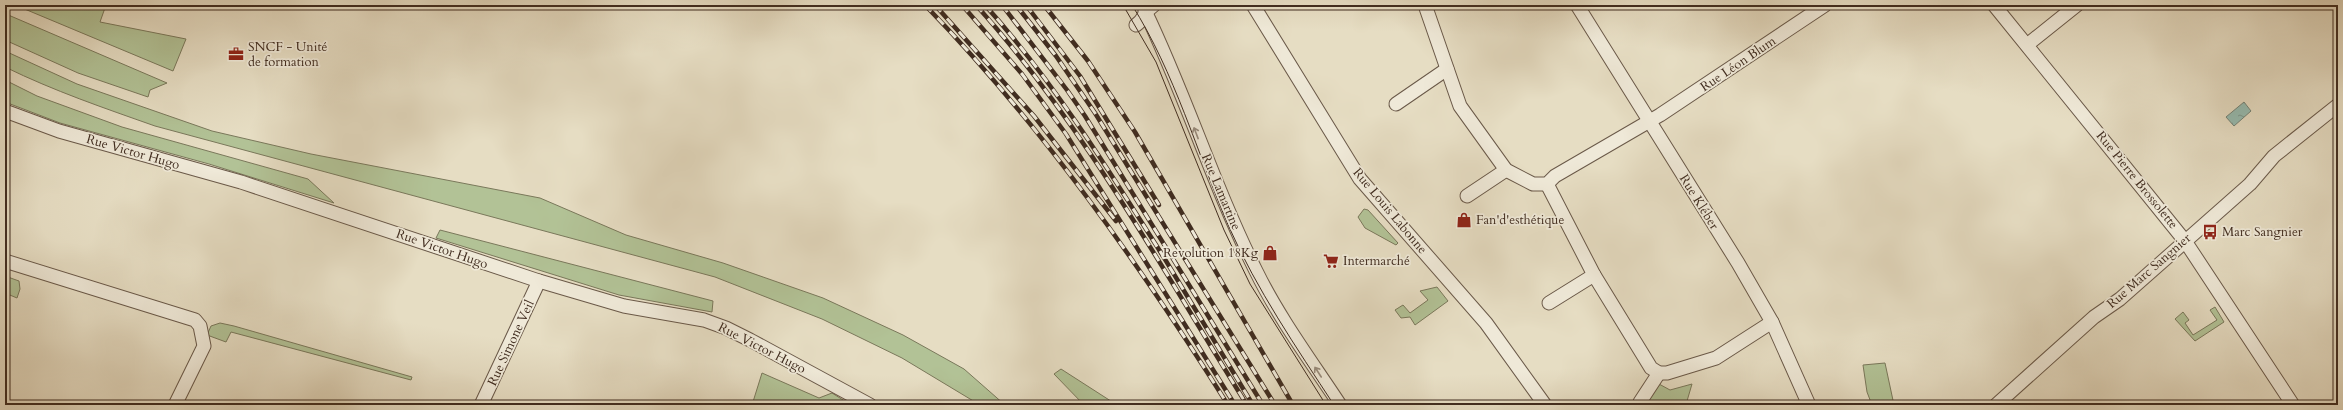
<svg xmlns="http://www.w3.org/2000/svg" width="2343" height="410" font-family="Cardo,serif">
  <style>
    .green { fill: #b2c296; stroke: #7a785b }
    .water { fill: url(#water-ripples); stroke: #748377 }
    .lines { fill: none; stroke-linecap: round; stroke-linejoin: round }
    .minor-casing { stroke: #6a5949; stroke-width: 15 }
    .minor { stroke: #efe9d8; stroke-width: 13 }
    .tram { stroke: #412d20; stroke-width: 1 }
    .rail-casing { stroke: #412d20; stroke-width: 4.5 }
    .rail { stroke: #efe9d8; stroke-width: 3; stroke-dasharray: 9; stroke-linecap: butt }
    .oneway { stroke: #988b7c }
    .labels { text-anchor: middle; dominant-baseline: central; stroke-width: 3.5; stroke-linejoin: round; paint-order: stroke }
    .poi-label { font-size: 13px; fill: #412d20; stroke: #efe9d8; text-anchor: start }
    .street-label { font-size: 13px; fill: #412d20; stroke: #efe9d8 }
  </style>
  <defs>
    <pattern id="water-ripples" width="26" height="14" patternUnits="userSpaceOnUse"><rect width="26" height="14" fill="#96bcb1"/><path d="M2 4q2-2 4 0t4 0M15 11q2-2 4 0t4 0" fill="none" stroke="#7c9990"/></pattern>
  </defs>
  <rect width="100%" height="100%" fill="#e6ddc3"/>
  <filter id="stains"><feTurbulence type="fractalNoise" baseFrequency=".005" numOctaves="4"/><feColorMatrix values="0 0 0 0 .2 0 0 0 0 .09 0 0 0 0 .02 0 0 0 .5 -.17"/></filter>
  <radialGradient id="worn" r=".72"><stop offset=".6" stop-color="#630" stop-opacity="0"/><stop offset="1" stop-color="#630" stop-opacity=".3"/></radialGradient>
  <!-- green -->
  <g class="green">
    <path d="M 15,5 L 106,5 L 100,22 L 186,39 L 173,71 Z"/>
    <path d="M 5,14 L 6,14 L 167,83 L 150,90 L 148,97 L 78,73 L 5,40 Z"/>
    <path d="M 5,51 L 77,84 L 212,131 L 311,154 L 540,198 L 626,235 L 723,263 L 823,298 L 903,335 L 964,369 L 1005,405 L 980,405 L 902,358 L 822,319 L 715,277 L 155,126 C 104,108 54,91 5,67 Z"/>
    <path d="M 5,80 L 37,96 L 122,127 L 308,179 L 334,203 L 209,164 L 60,123 L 5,102 Z"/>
    <path d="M 1364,209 L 1368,210 L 1398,243 L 1396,245 L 1365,228 L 1358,217 Z"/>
    <path d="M 440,230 L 713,301 L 712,312 L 619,295 L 436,238 Z"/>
    <path d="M 5,276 L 19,281 L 20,289 L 17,298 L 5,293 Z"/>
    <path d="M 1437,287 L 1448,301 L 1415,325 L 1410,317 L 1401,318 L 1395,310 L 1403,305 L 1410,313 L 1428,300 L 1420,291 Z"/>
    <path d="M 2215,307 L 2224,322 L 2195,341 L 2175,319 L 2183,312 L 2189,320 L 2185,323 L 2193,335 L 2217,320 L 2210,310 Z"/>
    <path d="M 220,323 L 234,326 L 412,377 L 411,380 L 231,332 L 226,342 L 207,335 L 211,326 Z"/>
    <path d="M 1885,363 L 1894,405 L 1872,405 L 1867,392 L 1863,365 Z"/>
    <path d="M 1061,369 L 1117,405 L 1084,405 L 1054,374 Z"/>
    <path d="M 762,373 L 819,398 L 832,393 L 851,405 L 752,405 Z"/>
    <path d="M 1659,384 L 1670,390 L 1692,384 L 1687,401 L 1689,405 L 1645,405 Z"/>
  </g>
  <!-- water -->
  <path class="water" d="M 2244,102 L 2251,111 L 2234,126 L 2226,117 Z"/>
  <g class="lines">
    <!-- minor casing -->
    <g class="minor-casing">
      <g id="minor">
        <path d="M 1253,5 L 1360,179 L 1486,323 L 1545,405"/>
        <path d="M 1425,5 L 1460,106 L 1506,170 L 1533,184 L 1547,184 L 1555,176 L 1660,115 L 1825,5"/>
        <path d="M 1577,5 L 1738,263 L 1772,322 L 1809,405"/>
        <path d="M 1994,5 L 2185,241 L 2293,405"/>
        <path d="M 1145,11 C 1186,96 1214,187 1256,271 C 1279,318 1311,361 1340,405"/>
        <path d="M 1136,25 C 1146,18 1142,13 1154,5"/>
        <path d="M 2027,45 L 2077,5"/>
        <path d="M 1396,104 L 1447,69"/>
        <path d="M 5,111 L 59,131 L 241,182 L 539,281 L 624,306 L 704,320 L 726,328 L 750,340 L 870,405"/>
        <path d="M 1547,184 L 1594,275 L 1651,368 L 1659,373 L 1667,373 L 1716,358 L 1772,322"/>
        <path d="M 1467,196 L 1506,170"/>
        <path d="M 5,261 L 195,320 L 200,326 L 204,346 L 175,405"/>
        <path d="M 1549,303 L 1594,275"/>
        <path d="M 481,405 L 539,281"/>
        <path d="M 1640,405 L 1640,402 L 1659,373"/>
        <path d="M 1996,405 L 2094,317 L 2120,299 L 2250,184 L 2274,156 L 2338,105"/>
      </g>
    </g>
    <!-- minor -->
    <use href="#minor" class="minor"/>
    <!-- tram -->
    <g class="tram">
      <path d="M 1123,5 L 1156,62 L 1224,230 L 1250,284 L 1326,405"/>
      <path d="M 1132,5 C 1175,73 1197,153 1229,227 C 1257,290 1296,347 1334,405"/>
    </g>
    <!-- rail casing -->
    <g class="rail-casing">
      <g id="rail">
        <path d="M 925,5 C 1042,126 1138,262 1228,405"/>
        <path d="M 935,5 L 1034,116 L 1116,221"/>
        <path d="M 962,5 L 1022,74 L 1066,134 L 1235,405"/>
        <path d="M 976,5 C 1084,125 1162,269 1247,405"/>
        <path d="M 985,5 C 1054,82 1108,169 1163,256"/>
        <path d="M 1002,5 L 1067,90 L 1085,116 L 1263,405"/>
        <path d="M 1016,5 L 1056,56 L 1095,113 L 1275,405"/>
        <path d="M 1026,5 L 1080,76 L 1159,205"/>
        <path d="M 1044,5 L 1088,61 L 1135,132 L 1293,405"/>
        <path d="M 1160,251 L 1253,405"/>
      </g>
    </g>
    <!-- rail -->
    <use href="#rail" class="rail"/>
  </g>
  <!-- one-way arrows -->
  <defs><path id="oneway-shaft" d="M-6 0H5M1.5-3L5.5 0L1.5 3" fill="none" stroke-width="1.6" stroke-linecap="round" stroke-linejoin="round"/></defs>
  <g class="oneway">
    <use href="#oneway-shaft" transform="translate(1196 133) rotate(-111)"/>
    <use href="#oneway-shaft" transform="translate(1318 372) rotate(-123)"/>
  </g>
  <!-- icons -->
  <defs>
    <g id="office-bare" transform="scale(1.2)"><path d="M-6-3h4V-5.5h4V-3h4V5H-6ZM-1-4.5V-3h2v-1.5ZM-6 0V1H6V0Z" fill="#8f2418" stroke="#efe9d8" stroke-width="2.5" paint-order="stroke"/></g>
    <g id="shop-bare" transform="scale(1.2)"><path d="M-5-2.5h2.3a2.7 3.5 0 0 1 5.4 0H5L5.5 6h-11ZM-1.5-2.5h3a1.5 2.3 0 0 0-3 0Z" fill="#8f2418" stroke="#efe9d8" stroke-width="2.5" paint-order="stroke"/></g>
    <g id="bus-bare" transform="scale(1.2)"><path d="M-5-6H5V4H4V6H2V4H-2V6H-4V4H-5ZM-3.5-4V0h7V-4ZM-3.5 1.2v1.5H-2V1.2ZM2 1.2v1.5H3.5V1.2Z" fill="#8f2418" stroke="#efe9d8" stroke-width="2.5" paint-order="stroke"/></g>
    <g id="supermarket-bare" transform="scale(1.2)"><path d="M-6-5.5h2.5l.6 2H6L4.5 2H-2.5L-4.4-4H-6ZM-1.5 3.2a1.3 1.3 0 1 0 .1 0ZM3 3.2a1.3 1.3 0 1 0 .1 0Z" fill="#8f2418" stroke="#efe9d8" stroke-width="2.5" paint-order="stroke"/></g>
  </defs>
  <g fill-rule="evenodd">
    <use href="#office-bare" x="236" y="54"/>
    <use href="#shop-bare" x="1464" y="220"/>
    <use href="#bus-bare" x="2210" y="232"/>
    <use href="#shop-bare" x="1270" y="253"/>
    <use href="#supermarket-bare" x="1331" y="261"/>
  </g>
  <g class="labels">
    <!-- poi labels -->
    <g class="poi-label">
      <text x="248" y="47">SNCF - Unité<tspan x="248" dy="15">de formation</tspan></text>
      <text x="1476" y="220">Fan'd'esthétique</text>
      <text x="2222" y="232">Marc Sangnier</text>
      <text x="1258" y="253" text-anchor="end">Revolution 18Kg</text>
      <text x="1343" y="261">Intermarché</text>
    </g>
    <!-- street labels -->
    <g class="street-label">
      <text transform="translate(1738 64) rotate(-34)">Rue Léon Blum</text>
      <text transform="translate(133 152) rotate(16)">Rue Victor Hugo</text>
      <text transform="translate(2137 180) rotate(51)">Rue Pierre Brossolette</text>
      <text transform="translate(1221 192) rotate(67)">Rue Lamartine</text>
      <text transform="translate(1699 202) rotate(58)">Rue Kléber</text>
      <text transform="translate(1390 211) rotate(50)">Rue Louis Labonne</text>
      <text transform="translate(442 249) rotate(19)">Rue Victor Hugo</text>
      <text transform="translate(2149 271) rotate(-41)">Rue Marc Sangnier</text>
      <text transform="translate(511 343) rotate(-65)">Rue Simone Veil</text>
      <text transform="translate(762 348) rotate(27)">Rue Victor Hugo</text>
    </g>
  </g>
  <!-- margin -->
  <rect width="2343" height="410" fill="none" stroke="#e6ddc3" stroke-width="20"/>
  <rect x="6" y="6" width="2331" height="398" fill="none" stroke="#412d20" stroke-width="2"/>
  <rect x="10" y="10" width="2323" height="390" fill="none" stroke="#412d20"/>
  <rect width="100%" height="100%" filter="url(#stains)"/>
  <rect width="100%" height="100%" fill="url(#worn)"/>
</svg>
